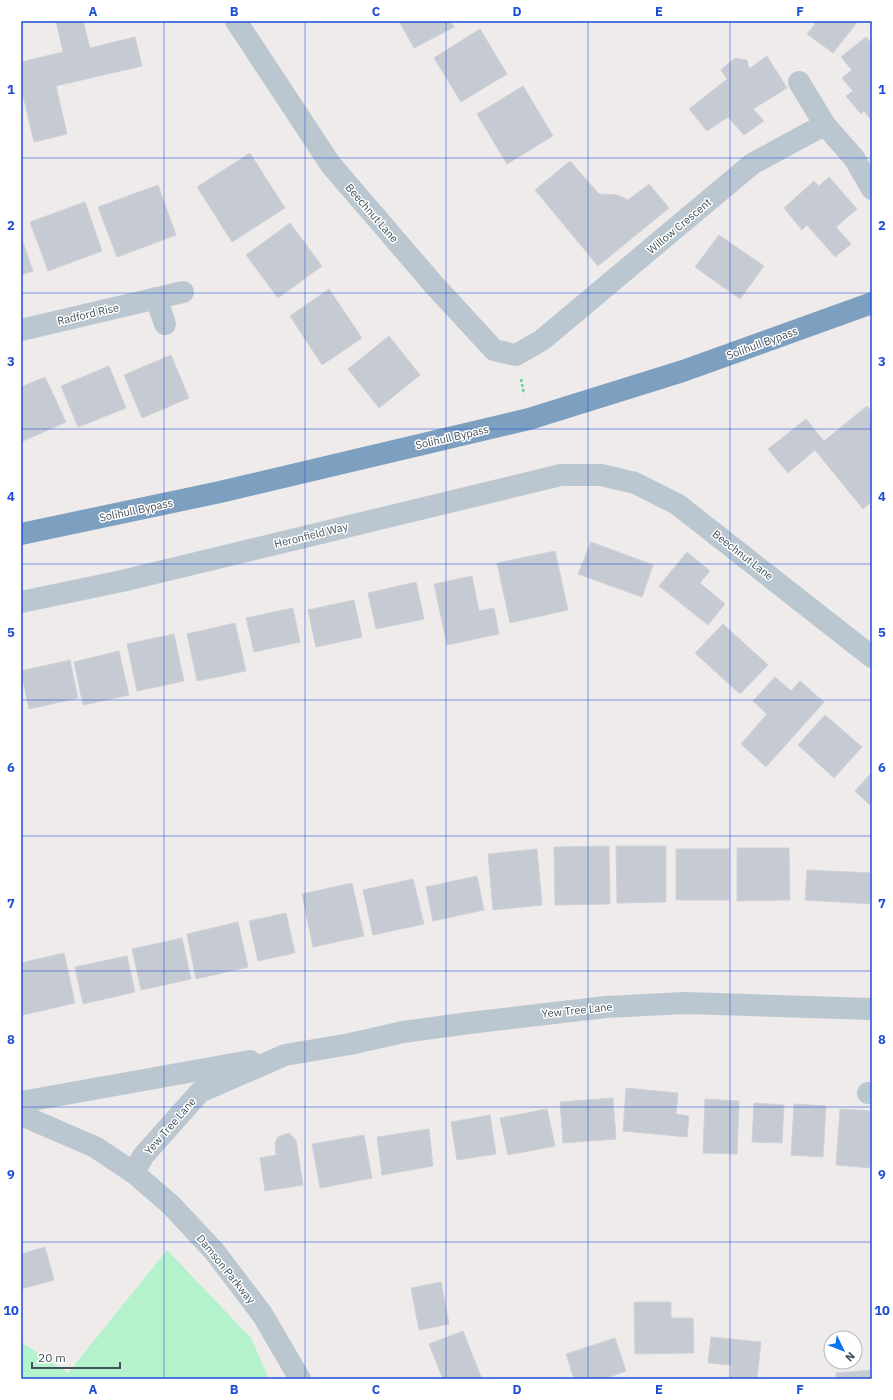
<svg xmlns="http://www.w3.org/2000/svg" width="893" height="1400" font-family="'IBM Plex Sans',sans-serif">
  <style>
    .green { fill: #b3f2ca }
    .building { fill: #c6cad2; stroke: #ced2d8 }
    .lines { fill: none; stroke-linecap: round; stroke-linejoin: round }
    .path { stroke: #68d39b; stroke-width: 2.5; stroke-dasharray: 3 2; stroke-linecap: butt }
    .minor { stroke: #bac7d0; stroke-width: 22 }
    .highway { stroke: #7da0c0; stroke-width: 22 }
    .grid { fill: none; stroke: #1d4ed8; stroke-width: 1; stroke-opacity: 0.55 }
    .labels { text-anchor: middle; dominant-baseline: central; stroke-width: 3; stroke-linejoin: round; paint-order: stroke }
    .street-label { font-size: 11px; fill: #42505a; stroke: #fff }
    .neatline { fill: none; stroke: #1d4ed8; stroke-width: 1.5 }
    .grid-label { font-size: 13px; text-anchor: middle; font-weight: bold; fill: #1d4ed8 }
  </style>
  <rect width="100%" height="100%" fill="#efebeb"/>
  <!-- green -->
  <path class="green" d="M 167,1250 L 251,1338 L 269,1379 L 21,1379 L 21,1342 L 68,1373 Z"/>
  <!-- building -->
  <g class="building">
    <path d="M 56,21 L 83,21 L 90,48 L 135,37 L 142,66 L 56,86 L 67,134 L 34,142 L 21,87 L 21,62 L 63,52 Z"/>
    <path d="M 399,21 L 451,21 L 454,27 L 414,48 Z"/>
    <path d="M 812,21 L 858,21 L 833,53 L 807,34 L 815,24 Z"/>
    <path d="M 480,29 L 507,74 L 461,102 L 434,58 Z"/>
    <path d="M 866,37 L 872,44 L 872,121 L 864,111 L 861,114 L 846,96 L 853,91 L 842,78 L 852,70 L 841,57 Z"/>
    <path d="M 767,56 L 787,88 L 753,109 L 764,121 L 744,135 L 728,117 L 707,131 L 689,109 L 727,79 L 721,70 L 735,58 L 747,60 L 749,69 Z"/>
    <path d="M 523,86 L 553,136 L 507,164 L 477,114 Z"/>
    <path d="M 250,153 L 285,208 L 232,242 L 197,187 Z"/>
    <path d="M 570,161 L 599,194 L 618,195 L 628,200 L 649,184 L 669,208 L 598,266 L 535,190 Z"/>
    <path d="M 829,177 L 857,209 L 836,227 L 851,244 L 835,257 L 807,225 L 802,230 L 784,208 L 814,181 L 819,186 Z"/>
    <path d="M 158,185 L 176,235 L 117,257 L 98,207 Z"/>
    <path d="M 85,202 L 102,251 L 48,271 L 30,222 Z"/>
    <path d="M 290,223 L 322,266 L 278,298 L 246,255 Z"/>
    <path d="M 719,235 L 764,266 L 740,299 L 695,267 Z"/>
    <path d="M 21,236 L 33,271 L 21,275 Z"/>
    <path d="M 329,289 L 362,338 L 322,365 L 290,316 Z"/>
    <path d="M 389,336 L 420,375 L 379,408 L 348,369 Z"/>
    <path d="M 171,355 L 189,398 L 142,418 L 124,375 Z"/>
    <path d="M 109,366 L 126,408 L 78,427 L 61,386 Z"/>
    <path d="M 45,377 L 66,422 L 21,442 L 21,387 Z"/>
    <path d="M 867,406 L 872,412 L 872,501 L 863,509 L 815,450 L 788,473 L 768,449 L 806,419 L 824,441 Z"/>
    <path d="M 591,542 L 653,565 L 642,597 L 578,574 Z"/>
    <path d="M 555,551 L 568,610 L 510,623 L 497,563 Z"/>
    <path d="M 687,552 L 710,571 L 700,583 L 725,604 L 708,625 L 659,586 Z"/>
    <path d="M 472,576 L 479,611 L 494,608 L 499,634 L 447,645 L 434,584 Z"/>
    <path d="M 416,582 L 424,619 L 376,629 L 368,593 Z"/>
    <path d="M 354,600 L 362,637 L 316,647 L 308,610 Z"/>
    <path d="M 293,608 L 300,642 L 254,652 L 246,618 Z"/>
    <path d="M 235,623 L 246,671 L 197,681 L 187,634 Z"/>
    <path d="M 723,624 L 768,665 L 740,694 L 695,653 Z"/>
    <path d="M 174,634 L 184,681 L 137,691 L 127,644 Z"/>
    <path d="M 119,651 L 129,695 L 83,705 L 74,662 Z"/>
    <path d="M 70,660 L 78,698 L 29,709 L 21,671 Z"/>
    <path d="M 775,677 L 791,691 L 800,681 L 824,702 L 766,767 L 741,744 L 767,714 L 753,701 Z"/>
    <path d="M 825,715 L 862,747 L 834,778 L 798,745 Z"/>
    <path d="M 872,772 L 872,807 L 855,791 Z"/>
    <path d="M 609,846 L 610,904 L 555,905 L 554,847 Z"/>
    <path d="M 616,846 L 666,846 L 666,902 L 617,903 Z"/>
    <path d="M 737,848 L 789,848 L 790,900 L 737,901 Z"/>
    <path d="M 537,849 L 542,905 L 493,910 L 488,854 Z"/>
    <rect x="676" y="849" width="53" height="51"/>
    <path d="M 807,870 L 872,873 L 872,904 L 805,900 Z"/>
    <path d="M 477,876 L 484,910 L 433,921 L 426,887 Z"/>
    <path d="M 413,879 L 424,924 L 373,935 L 363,890 Z"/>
    <path d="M 352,883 L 364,936 L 313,947 L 302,894 Z"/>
    <path d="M 286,913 L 295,953 L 258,961 L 249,921 Z"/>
    <path d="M 238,922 L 248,967 L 196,979 L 187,934 Z"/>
    <path d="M 182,938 L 191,979 L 141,990 L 132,949 Z"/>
    <path d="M 64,953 L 75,1003 L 23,1015 L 21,1005 L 21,963 Z"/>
    <path d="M 127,956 L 135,992 L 83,1004 L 75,967 Z"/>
    <path d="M 626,1088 L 678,1093 L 676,1114 L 689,1116 L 687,1137 L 623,1131 Z"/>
    <path d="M 613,1098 L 616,1139 L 563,1143 L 560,1102 Z"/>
    <path d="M 705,1099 L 739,1101 L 737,1154 L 703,1153 Z"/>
    <path d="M 754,1103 L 784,1105 L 782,1143 L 752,1142 Z"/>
    <path d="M 794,1104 L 826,1106 L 823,1157 L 791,1155 Z"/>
    <path d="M 547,1109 L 555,1146 L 508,1155 L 500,1118 Z"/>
    <path d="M 840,1109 L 872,1111 L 872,1168 L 836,1165 Z"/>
    <path d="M 490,1115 L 496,1154 L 457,1160 L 451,1122 Z"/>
    <path d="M 429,1129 L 433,1166 L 382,1175 L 377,1137 Z"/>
    <path d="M 289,1133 L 296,1140 L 303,1185 L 265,1191 L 260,1158 L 276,1155 L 275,1143 L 278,1137 Z"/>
    <path d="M 364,1135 L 372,1178 L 320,1188 L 312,1144 Z"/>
    <path d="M 45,1247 L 54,1280 L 21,1289 L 21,1254 Z"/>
    <path d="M 441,1282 L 449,1324 L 419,1330 L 411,1288 Z"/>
    <path d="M 634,1302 L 671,1302 L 671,1318 L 693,1318 L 694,1353 L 635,1354 Z"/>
    <path d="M 463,1331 L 482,1379 L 443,1379 L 429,1344 Z"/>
    <path d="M 711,1337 L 761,1342 L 757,1379 L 731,1379 L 732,1365 L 708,1363 Z"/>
    <path d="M 615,1338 L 626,1371 L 604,1379 L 574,1379 L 566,1354 Z"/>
    <path d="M 872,1370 L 872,1379 L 836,1379 L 836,1373 Z"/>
  </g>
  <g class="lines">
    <!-- path -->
    <path class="path" d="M 521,379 L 524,394"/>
    <!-- minor -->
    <g class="minor">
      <path d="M 236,21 L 331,165 L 435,286 L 494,350 L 516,355 L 542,340 L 752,164 C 777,151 800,137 825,125"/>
      <path d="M 799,82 L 825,125 L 854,158 L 872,189"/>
      <path d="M 156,298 L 165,324"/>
      <path d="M 21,330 L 183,292"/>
      <path d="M 21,602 L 122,581 L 561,475 L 601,475 L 635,483 L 677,504 L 872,657"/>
      <path d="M 868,1093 L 872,1093"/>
      <path d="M 21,1102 L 250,1061"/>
      <path d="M 21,1115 L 95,1147 L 134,1173 L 171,1205 L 214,1251 L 262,1314 L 300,1379"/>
      <path d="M 134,1173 L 143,1156 L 200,1092 L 285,1055 L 350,1044 L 403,1032 L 469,1023 L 606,1007 L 685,1003 L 872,1009"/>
    </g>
    <!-- highway -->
    <path class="highway" d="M 21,534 L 220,492 L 529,419 L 683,371 L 872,303"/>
  </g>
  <!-- grid -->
  <path class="grid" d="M 164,21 L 164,1379M 305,21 L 305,1379M 446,21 L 446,1379M 588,21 L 588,1379M 730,21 L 730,1379M 21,158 L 872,158M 21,293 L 872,293M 21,429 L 872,429M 21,564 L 872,564M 21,700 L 872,700M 21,836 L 872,836M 21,971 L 872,971M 21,1107 L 872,1107M 21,1242 L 872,1242"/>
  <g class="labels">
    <!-- street labels -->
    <g class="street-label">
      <text transform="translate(372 213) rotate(49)">Beechnut Lane</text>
      <text transform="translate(679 226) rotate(-40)">Willow Crescent</text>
      <text transform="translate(88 314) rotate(-13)">Radford Rise</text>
      <text transform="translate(762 343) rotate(-20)">Solihull Bypass</text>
      <text transform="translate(452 437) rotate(-13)">Solihull Bypass</text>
      <text transform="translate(136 510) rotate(-12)">Solihull Bypass</text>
      <text transform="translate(311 535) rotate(-14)">Heronfield Way</text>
      <text transform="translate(743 555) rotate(38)">Beechnut Lane</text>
      <text transform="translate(577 1010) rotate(-6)">Yew Tree Lane</text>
      <text transform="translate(170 1126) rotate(-49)">Yew Tree Lane</text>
      <text transform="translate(226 1269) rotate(51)">Damson Parkway</text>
    </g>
  </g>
  <!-- border -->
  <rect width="893" height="1400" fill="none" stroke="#ffffff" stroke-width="44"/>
  <!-- north arrow -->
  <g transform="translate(843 1350) rotate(133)"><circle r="19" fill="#ffffff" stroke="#b3b9bd"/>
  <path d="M0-3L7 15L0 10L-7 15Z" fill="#0773ec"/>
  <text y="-6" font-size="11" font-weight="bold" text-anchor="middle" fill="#42505a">N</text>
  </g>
  <!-- scale -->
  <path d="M32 1362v6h88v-6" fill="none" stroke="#42505a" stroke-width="2"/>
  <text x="38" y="1362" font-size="12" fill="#42505a" stroke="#ffffff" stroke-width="3" paint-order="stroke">20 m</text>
  <rect x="22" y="22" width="849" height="1356" class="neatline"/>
  <g class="grid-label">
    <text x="93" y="16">A</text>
    <text x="234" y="16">B</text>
    <text x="376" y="16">C</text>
    <text x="517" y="16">D</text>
    <text x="659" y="16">E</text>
    <text x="800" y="16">F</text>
    <text x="11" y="94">1</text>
    <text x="882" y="94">1</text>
    <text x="11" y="230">2</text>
    <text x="882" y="230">2</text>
    <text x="11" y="366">3</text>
    <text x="882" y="366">3</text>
    <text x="11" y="501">4</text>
    <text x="882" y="501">4</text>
    <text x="11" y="637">5</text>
    <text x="882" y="637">5</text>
    <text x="11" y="772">6</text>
    <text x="882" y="772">6</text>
    <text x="11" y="908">7</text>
    <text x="882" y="908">7</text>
    <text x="11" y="1044">8</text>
    <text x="882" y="1044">8</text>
    <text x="11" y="1179">9</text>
    <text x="882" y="1179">9</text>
    <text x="11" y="1315">10</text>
    <text x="882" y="1315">10</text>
    <text x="93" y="1394">A</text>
    <text x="234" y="1394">B</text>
    <text x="376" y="1394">C</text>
    <text x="517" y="1394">D</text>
    <text x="659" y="1394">E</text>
    <text x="800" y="1394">F</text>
  </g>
</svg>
